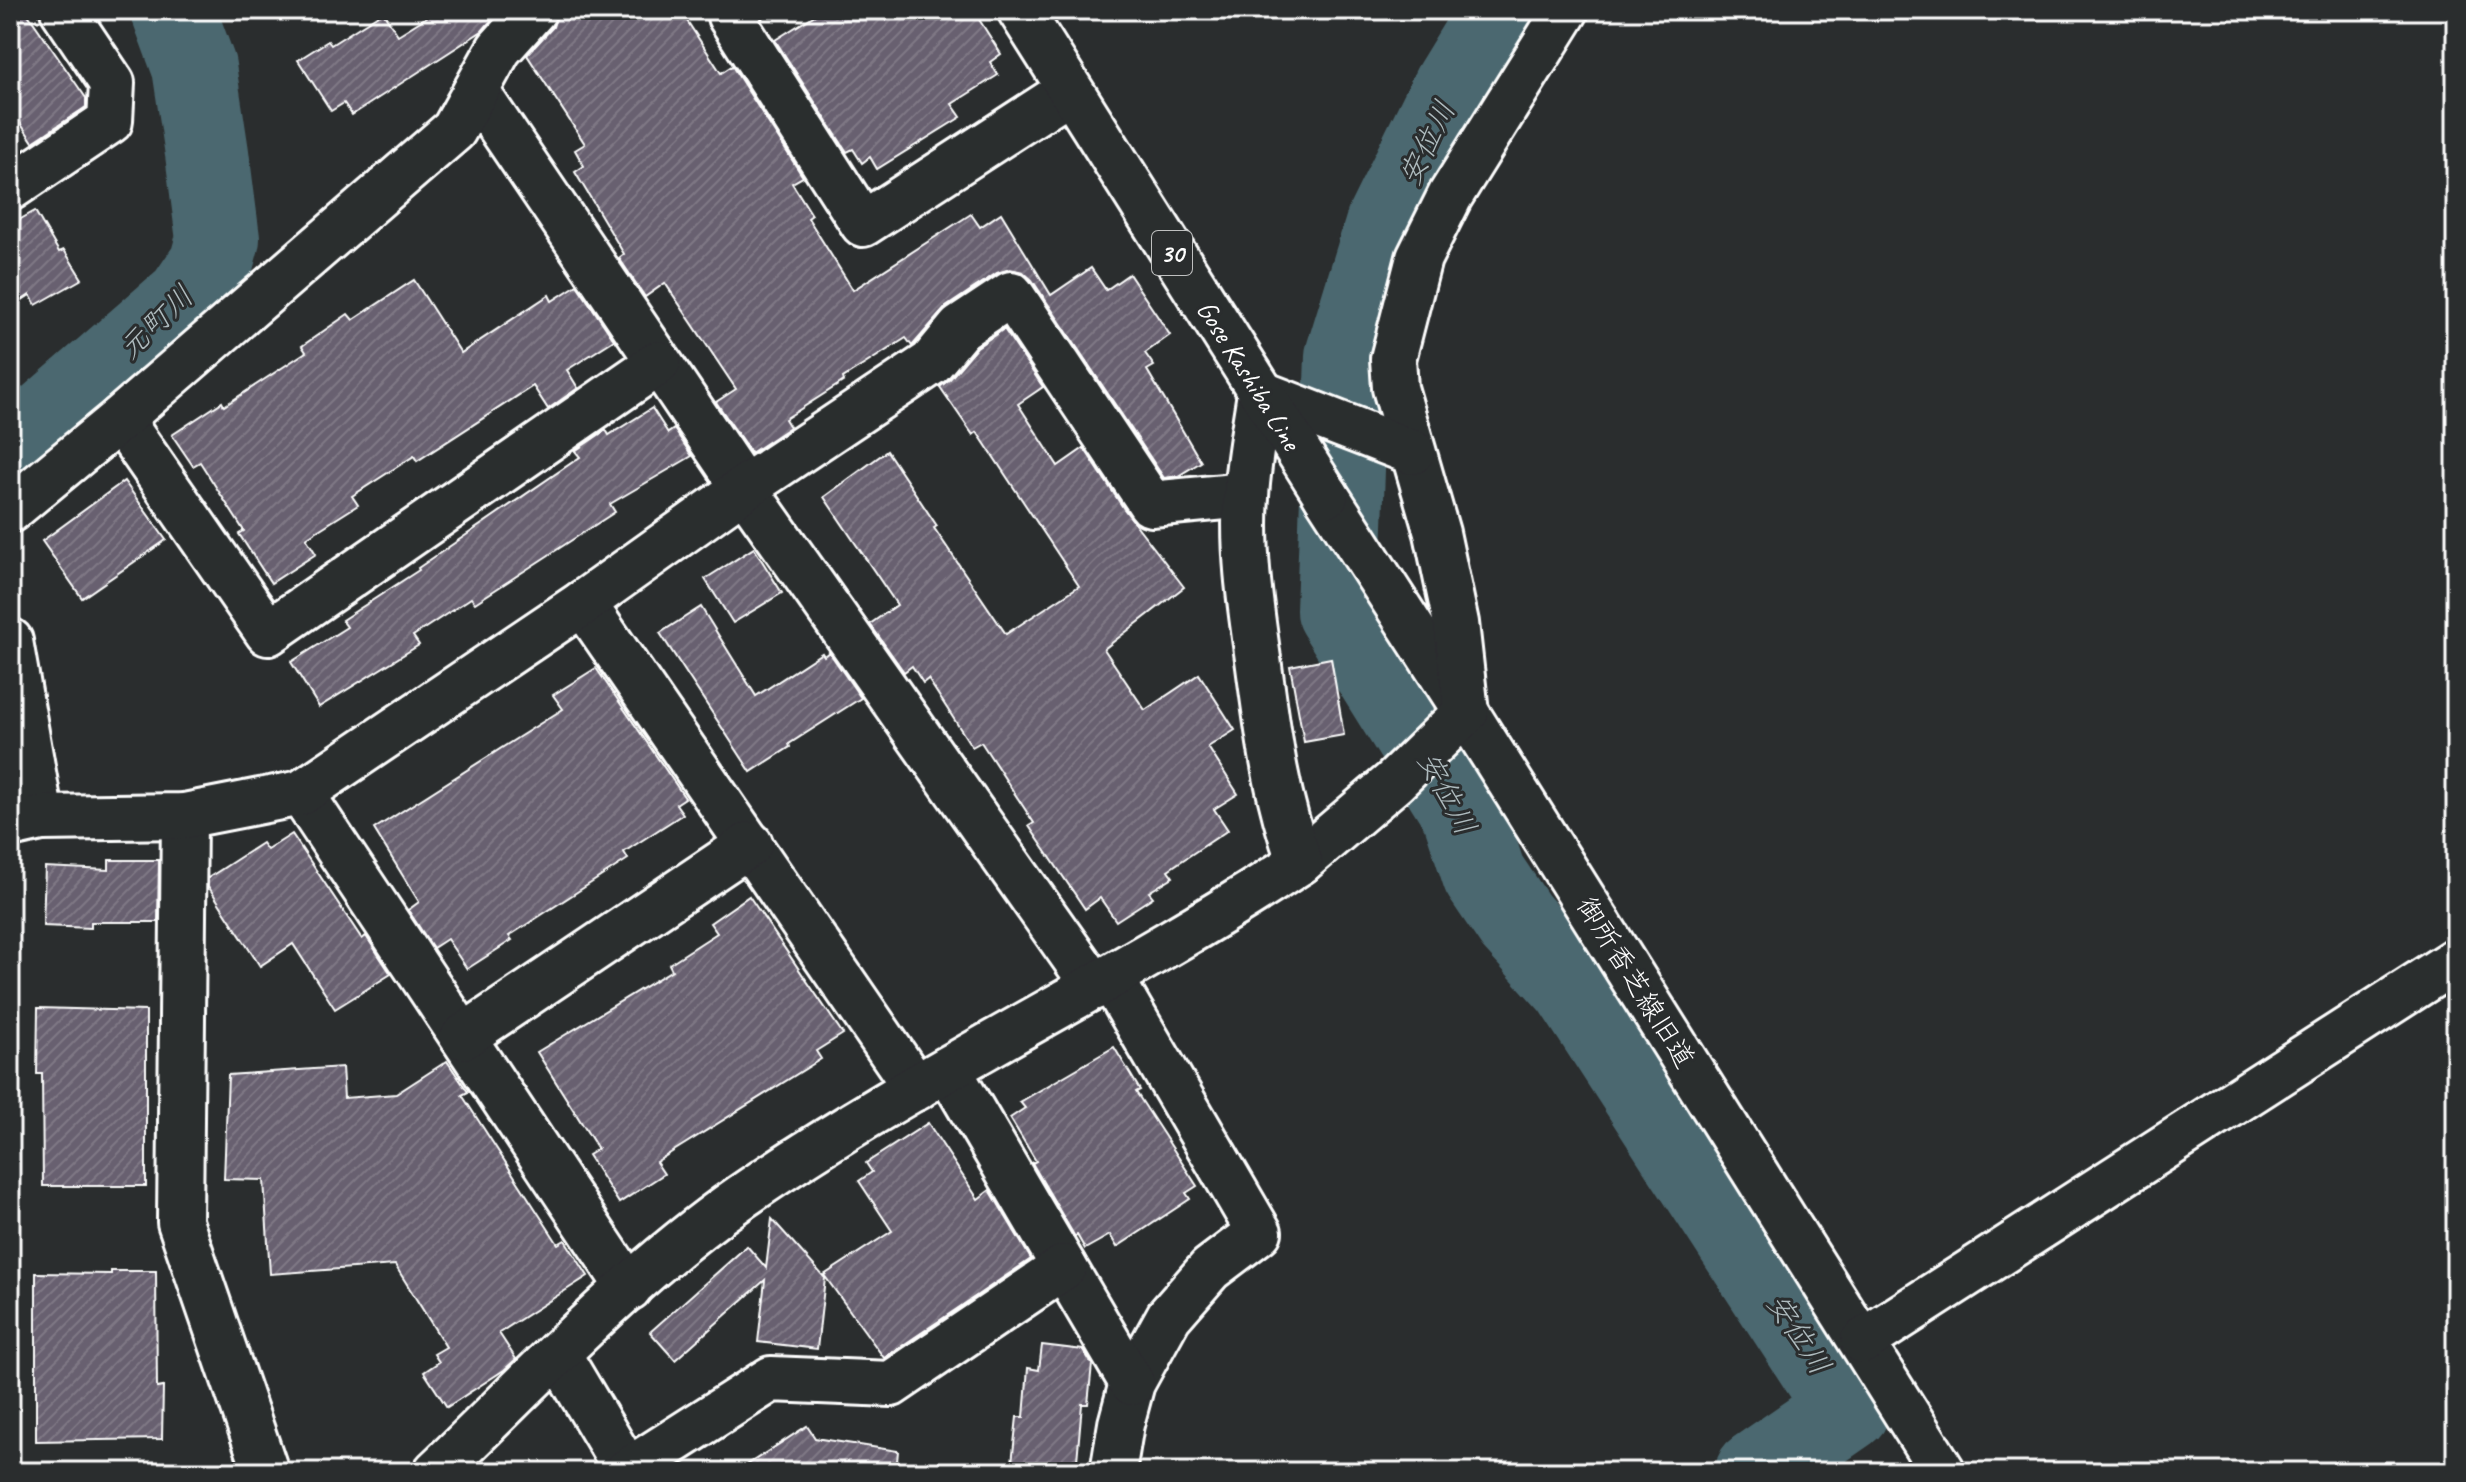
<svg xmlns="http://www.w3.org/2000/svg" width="2466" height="1482" font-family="Caveat,'Klee One',sans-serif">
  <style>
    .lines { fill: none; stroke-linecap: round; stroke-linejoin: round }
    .river { stroke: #4b686f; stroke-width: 84 }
    .building { fill: url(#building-hatch); stroke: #fff; stroke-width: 2 }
    .minor-casing { stroke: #fff; stroke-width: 50 }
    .major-casing { stroke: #fff; stroke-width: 50 }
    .minor { stroke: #2a2d2e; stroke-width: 44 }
    .major { stroke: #2a2d2e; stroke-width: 44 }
    .labels { text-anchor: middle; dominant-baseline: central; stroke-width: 6; stroke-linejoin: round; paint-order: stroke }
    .shield { fill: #2a2d2e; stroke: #bfc0c0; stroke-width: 2 }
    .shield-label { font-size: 26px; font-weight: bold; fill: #fff }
    .street-label { font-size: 28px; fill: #fff; stroke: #2a2d2e }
    .water-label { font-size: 30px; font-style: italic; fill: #aebbbe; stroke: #2a2d2e }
  </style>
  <defs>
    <pattern id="building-hatch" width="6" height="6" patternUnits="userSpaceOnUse" patternTransform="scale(2)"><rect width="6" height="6" fill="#686070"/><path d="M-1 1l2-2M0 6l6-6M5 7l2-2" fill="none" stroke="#7f7885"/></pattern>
  </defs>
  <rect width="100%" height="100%" fill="#2a2d2e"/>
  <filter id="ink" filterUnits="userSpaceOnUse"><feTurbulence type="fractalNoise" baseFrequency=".0125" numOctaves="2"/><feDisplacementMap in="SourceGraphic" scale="16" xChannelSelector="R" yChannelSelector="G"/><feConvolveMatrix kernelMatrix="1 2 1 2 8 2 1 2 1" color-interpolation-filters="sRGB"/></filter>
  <g filter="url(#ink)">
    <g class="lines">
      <!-- river -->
      <g class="river">
        <path d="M 1501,10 L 1454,87 L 1388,222 L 1347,356 L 1338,611 L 1464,813 L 1484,875 L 1515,921 L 1573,985 L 1848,1409 L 1757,1472"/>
        <path d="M 10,454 L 188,299 L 211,265 L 218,239 L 207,153 L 194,67 L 173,10"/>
        <path d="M 10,760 L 13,781 L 10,789"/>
      </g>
    </g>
    <!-- building -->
    <g class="building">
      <path d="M 10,10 L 25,10 L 86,98 L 86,107 L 33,142 L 10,108 Z"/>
      <path d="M 438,10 L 500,10 L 482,31 L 352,115 L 344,103 L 331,111 L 298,60 L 328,41 L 331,45 L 383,12 L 398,35 Z"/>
      <path d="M 558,10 L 680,10 L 721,73 L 732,66 L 803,177 L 792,183 L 812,215 L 808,218 L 853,290 L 971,214 L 980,227 L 1001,213 L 1051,295 L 1091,268 L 1106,290 L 1129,274 L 1170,335 L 1145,353 L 1154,366 L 1147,370 L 1201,462 L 1178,476 L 1164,478 L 1032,280 L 1023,272 L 1010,269 L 997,273 L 946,307 L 912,346 L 906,338 L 843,378 L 844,381 L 785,419 L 790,427 L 751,453 L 716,402 L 736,389 L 665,283 L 645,297 L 619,258 L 624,254 L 575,172 L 584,166 L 575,150 L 585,144 L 527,55 L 553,27 Z"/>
      <path d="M 823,10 L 973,10 L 1001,54 L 990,62 L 998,75 L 952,104 L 961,117 L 877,169 L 870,157 L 862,163 L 853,149 L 847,152 L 775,40 Z"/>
      <path d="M 35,211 L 59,252 L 64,250 L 82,279 L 36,305 L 30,295 L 10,308 L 10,225 Z"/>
      <path d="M 414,280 L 461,353 L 549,295 L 552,301 L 577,285 L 614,340 L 567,370 L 578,388 L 548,409 L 533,386 L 417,461 L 414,456 L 352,496 L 358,505 L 306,538 L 316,554 L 271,583 L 239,534 L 244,531 L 200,462 L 193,466 L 172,435 L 222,402 L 224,406 L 306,352 L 302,346 L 348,314 L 353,320 Z"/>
      <path d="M 1004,329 L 1043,387 L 1018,404 L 1058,466 L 1084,448 L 1124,509 L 1184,587 L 1104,649 L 1145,710 L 1199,674 L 1235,730 L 1208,747 L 1238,794 L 1214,809 L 1228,830 L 1168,870 L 1173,877 L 1149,892 L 1153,897 L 1116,921 L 1100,898 L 1085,909 L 1029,826 L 1034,823 L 981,742 L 972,747 L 928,679 L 923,683 L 912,666 L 904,672 L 870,624 L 897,605 L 824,497 L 887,451 L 937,526 L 934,528 L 1006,634 L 1079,586 L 977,432 L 973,435 L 940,387 L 950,379 L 977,347 Z"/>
      <path d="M 652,408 L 668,433 L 674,429 L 692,456 L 610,504 L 615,512 L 475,603 L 471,598 L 413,636 L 419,645 L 319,707 L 291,662 L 347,627 L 342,620 L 419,570 L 418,568 L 580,457 L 575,451 L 606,430 L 609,435 Z"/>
      <path d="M 124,481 L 166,540 L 82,598 L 42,541 Z"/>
      <path d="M 754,548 L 782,593 L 733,623 L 705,579 Z"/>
      <path d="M 701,607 L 756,696 L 822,653 L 824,656 L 829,652 L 861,698 L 789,744 L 790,747 L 751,772 L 660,633 Z"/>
      <path d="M 1331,658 L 1344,735 L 1304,742 L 1290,666 Z"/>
      <path d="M 596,668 L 685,798 L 676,804 L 683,814 L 624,852 L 628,859 L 509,936 L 512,940 L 467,969 L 447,939 L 433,948 L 408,910 L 419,902 L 374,829 L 563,709 L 553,695 Z"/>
      <path d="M 292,834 L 362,939 L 366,936 L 391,974 L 335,1009 L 293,944 L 260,966 L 208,886 L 208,878 L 262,843 L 267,850 Z"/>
      <path d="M 109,860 L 159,860 L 158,922 L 91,922 L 91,928 L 43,926 L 45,867 L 109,870 Z"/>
      <path d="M 749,896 L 843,1034 L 816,1051 L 821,1059 L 656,1162 L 664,1174 L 619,1203 L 588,1155 L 598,1149 L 537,1052 L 672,970 L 669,964 L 717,933 L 710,923 Z"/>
      <path d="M 38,1008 L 146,1011 L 146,1186 L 43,1186 L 42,1074 L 37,1074 Z"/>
      <path d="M 1114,1047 L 1140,1090 L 1136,1092 L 1197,1186 L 1186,1193 L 1190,1199 L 1117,1247 L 1110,1235 L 1085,1249 L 1077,1235 L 1075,1237 L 1032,1163 L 1036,1161 L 1010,1118 L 1025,1108 L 1020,1102 Z"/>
      <path d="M 447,1061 L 468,1092 L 462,1095 L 558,1244 L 565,1240 L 588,1276 L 499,1333 L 516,1359 L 504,1370 L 447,1407 L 424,1372 L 439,1362 L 434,1354 L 446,1347 L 395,1265 L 270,1274 L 264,1180 L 224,1179 L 228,1075 L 342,1067 L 344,1098 L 396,1094 Z"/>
      <path d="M 928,1123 L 978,1199 L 990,1190 L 1031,1259 L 884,1358 L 824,1275 L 892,1231 L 859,1181 L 872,1172 L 866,1163 Z"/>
      <path d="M 772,1219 L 825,1278 L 817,1349 L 758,1342 L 765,1280 L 675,1360 L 650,1332 L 747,1246 L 766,1268 Z"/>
      <path d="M 111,1271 L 156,1271 L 157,1388 L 163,1387 L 162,1439 L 36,1441 L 36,1273 L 111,1274 Z"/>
      <path d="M 1042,1345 L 1083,1350 L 1092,1364 L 1088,1404 L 1082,1404 L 1076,1472 L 1011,1472 L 1017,1417 L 1024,1417 L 1028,1368 L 1039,1370 Z"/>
      <path d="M 807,1426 L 815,1438 L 898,1451 L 896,1472 L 736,1472 Z"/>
    </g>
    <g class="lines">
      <!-- minor casing -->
      <g class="minor-casing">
        <g id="minor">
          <path d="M 740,10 L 730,16 L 863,224 L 1070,90"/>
          <path d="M 476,91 L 744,488 L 1095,987"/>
          <path d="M 10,188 L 110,121 L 112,83 L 63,10"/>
          <path d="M 120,419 L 268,633 L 658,363"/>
          <path d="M 1326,495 L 1466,712 L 1943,1472"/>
          <path d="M 10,510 L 120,419 L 454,130 L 499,49 L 534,10"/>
          <path d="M 583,603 L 916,1088"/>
          <path d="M 10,641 L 41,818"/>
          <path d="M 301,793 L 629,1288"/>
          <path d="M 184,816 L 180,1222 L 266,1472"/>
          <path d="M 10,825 L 41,818 L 184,816 L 301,793 L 583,603 L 744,488 L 931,363 L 960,328 L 1011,294 L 1151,504 L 1246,495"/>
          <path d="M 1300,862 L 1394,782 L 1466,712 L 1456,623 L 1437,533 L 1395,388 L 1393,359 L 1419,258 L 1450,196 L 1566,10"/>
          <path d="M 1111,978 L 1259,1232 L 1210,1269 L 1169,1316 L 1132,1383 L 1121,1424 L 1113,1472"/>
          <path d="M 463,1037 L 750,844"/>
          <path d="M 948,1069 L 1132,1383"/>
          <path d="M 1863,1341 L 2456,960"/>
          <path d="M 558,1354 L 628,1472"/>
          <path d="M 627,1471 L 771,1379 L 891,1384 L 1064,1267"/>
          <path d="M 436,1472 C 533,1379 630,1274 741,1197 C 920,1073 1119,982 1300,862 C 1276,798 1268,733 1259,666 C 1251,609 1242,553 1246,496 C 1248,462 1255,427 1260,393 L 1412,452"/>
        </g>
      </g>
      <!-- major casing -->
      <g class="major-casing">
        <path id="major" d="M 1020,10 L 1326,495"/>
      </g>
      <!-- minor -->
      <use href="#minor" class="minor"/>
      <!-- major -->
      <use href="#major" class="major"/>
    </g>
  </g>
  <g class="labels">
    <!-- shield labels -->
    <rect class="shield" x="1152" y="231" width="40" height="44" rx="6"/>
    <g class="shield-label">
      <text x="1172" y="253">30</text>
    </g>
    <!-- street labels -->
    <g class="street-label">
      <text transform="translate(1249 375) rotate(58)">Gose Kashiba Line</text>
      <text transform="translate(1636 982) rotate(58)">御所香芝線旧道</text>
    </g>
    <!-- water labels -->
    <g class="water-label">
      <text transform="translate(1427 143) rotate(-64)">安位川</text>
      <text transform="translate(156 322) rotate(-44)">元町川</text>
      <text transform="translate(1447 793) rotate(62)">安位川</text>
      <text transform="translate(1799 1334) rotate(57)">安位川</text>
    </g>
  </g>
  <!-- margin -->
  <rect width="2466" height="1482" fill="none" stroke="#2a2d2e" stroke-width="40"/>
  <rect x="20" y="20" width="2426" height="1442" fill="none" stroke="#fff" stroke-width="3" filter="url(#ink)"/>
</svg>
